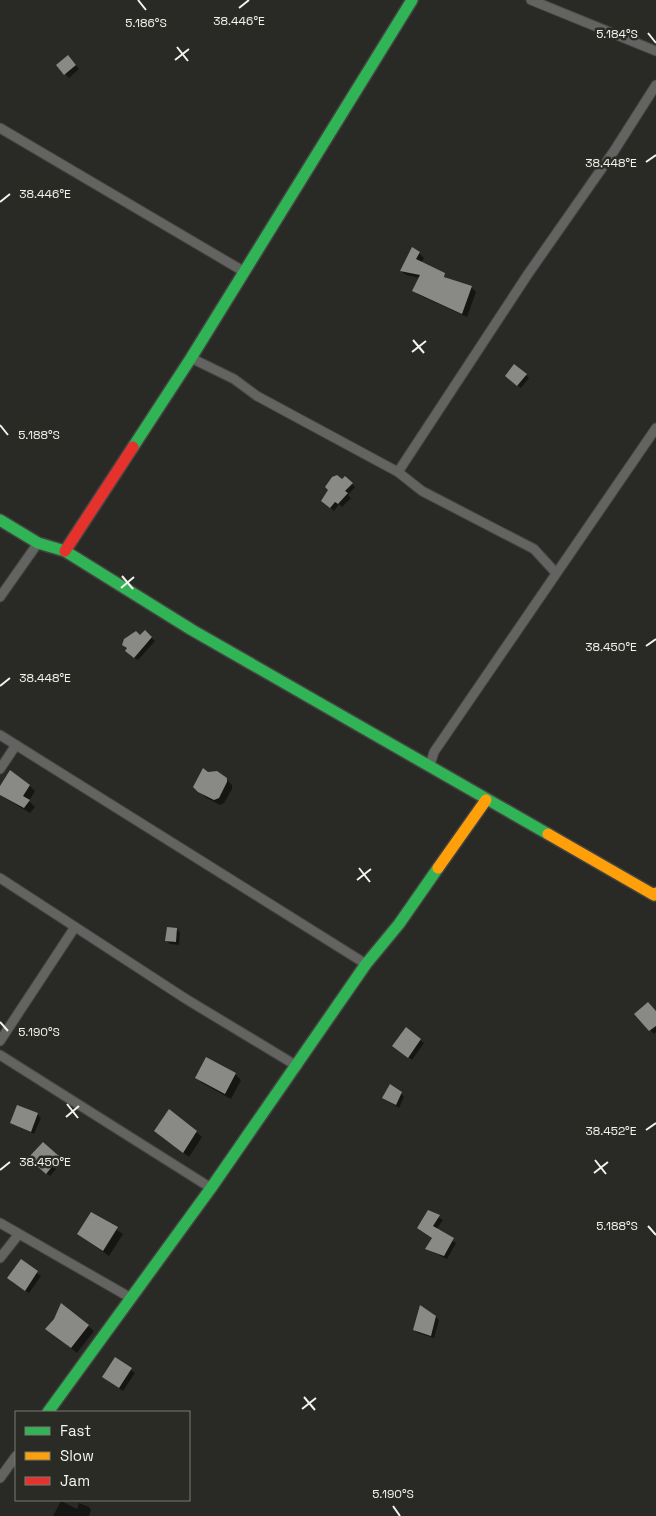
<svg xmlns="http://www.w3.org/2000/svg" width="656" height="1516" font-family="'Space Grotesk',sans-serif">
  <style>
    .shadow { fill: #0007 }
    .building { fill: #898985 }
    .lines { fill: none; stroke-linecap: round; stroke-linejoin: round }
    .street-casing { stroke: #444542; stroke-width: 11 }
    .fast-casing { stroke: #444542; stroke-width: 14 }
    .slow-casing { stroke: #444542; stroke-width: 14 }
    .jam-casing { stroke: #444542; stroke-width: 14 }
    .street { stroke: #636461; stroke-width: 9 }
    .fast { stroke: #30b455; stroke-width: 11 }
    .slow { stroke: #ff9f0a; stroke-width: 11 }
    .jam { stroke: #e5322d; stroke-width: 11 }
    .ticks { fill: none; stroke: #f2f2ee; stroke-width: 2 }
    .ticks-label { font-size: 12px; text-anchor: middle; fill: #f2f2ee; stroke: #2a2b24; stroke-width: 5; stroke-linejoin: round; paint-order: stroke }
  </style>
  <rect width="100%" height="100%" fill="#292a25"/>
  <!-- shadow -->
  <g class="shadow">
    <path d="M 72,60 L 79,69 L 69,78 L 57,65 Z"/>
    <path d="M 419,253 L 424,258 L 421,263 L 449,279 L 471,287 L 476,292 L 467,317 L 419,295 L 414,291 L 420,278 L 406,275 L 401,271 Z"/>
    <path d="M 526,375 L 529,378 L 521,388 L 510,380 Z"/>
    <path d="M 345,477 L 355,487 L 348,495 L 351,498 L 342,507 L 339,504 L 334,511 L 323,500 L 329,490 Z"/>
    <path d="M 145,632 L 155,641 L 138,660 L 130,655 Z"/>
    <path d="M 208,774 L 226,779 L 232,785 L 232,789 L 224,803 L 220,805 L 205,797 L 194,786 Z"/>
    <path d="M 29,785 L 35,791 L 29,801 L 35,807 L 30,813 L 0,795 L 0,789 Z"/>
    <path d="M 177,929 L 180,933 L 179,945 L 170,944 L 167,941 Z"/>
    <path d="M 656,1010 L 656,1032 L 654,1034 L 636,1015 Z"/>
    <path d="M 420,1040 L 424,1043 L 412,1060 L 397,1049 Z"/>
    <path d="M 207,1059 L 235,1074 L 241,1080 L 231,1099 L 202,1083 L 196,1077 Z"/>
    <path d="M 401,1093 L 404,1097 L 399,1108 L 384,1098 Z"/>
    <path d="M 37,1114 L 41,1118 L 34,1134 L 11,1123 Z"/>
    <path d="M 196,1132 L 202,1137 L 189,1157 L 161,1136 Z"/>
    <path d="M 59,1158 L 63,1161 L 50,1176 L 34,1162 Z"/>
    <path d="M 429,1212 L 443,1220 L 436,1230 L 456,1243 L 447,1259 L 427,1249 L 433,1238 Z"/>
    <path d="M 92,1214 L 123,1234 L 109,1256 L 78,1234 Z"/>
    <path d="M 21,1261 L 41,1276 L 29,1293 L 12,1282 Z"/>
    <path d="M 435,1316 L 439,1320 L 434,1338 L 418,1333 L 414,1330 Z"/>
    <path d="M 88,1326 L 94,1331 L 77,1353 L 53,1334 Z"/>
    <path d="M 116,1359 L 135,1373 L 123,1391 L 107,1380 Z"/>
    <path d="M 61,1501 L 77,1509 L 79,1503 L 89,1507 L 91,1510 L 89,1516 L 53,1516 Z"/>
  </g>
  <!-- building -->
  <g class="building">
    <path d="M 68,55 L 76,65 L 64,75 L 56,65 Z"/>
    <path d="M 412,247 L 420,252 L 416,259 L 445,273 L 444,277 L 472,286 L 462,314 L 412,291 L 420,275 L 400,271 Z"/>
    <path d="M 514,364 L 527,374 L 517,386 L 505,376 Z"/>
    <path d="M 337,475 L 342,479 L 345,476 L 353,483 L 345,491 L 348,493 L 338,504 L 335,502 L 330,508 L 321,501 L 328,490 L 325,487 L 332,477 Z"/>
    <path d="M 145,630 L 152,637 L 134,658 L 125,651 L 127,648 L 122,645 L 124,639 L 136,631 L 140,635 Z"/>
    <path d="M 203,768 L 208,772 L 217,771 L 227,778 L 227,782 L 219,798 L 214,800 L 198,792 L 193,787 Z"/>
    <path d="M 10,770 L 30,785 L 23,796 L 30,800 L 24,808 L 0,795 L 0,786 Z"/>
    <path d="M 167,927 L 177,928 L 176,942 L 165,941 Z"/>
    <path d="M 648,1002 L 656,1011 L 656,1026 L 649,1031 L 634,1014 Z"/>
    <path d="M 406,1027 L 421,1039 L 408,1058 L 392,1046 Z"/>
    <path d="M 206,1057 L 236,1073 L 225,1094 L 195,1078 Z"/>
    <path d="M 390,1084 L 402,1092 L 396,1105 L 382,1098 Z"/>
    <path d="M 17,1105 L 38,1113 L 31,1132 L 10,1123 Z"/>
    <path d="M 169,1109 L 197,1131 L 183,1153 L 154,1131 Z"/>
    <path d="M 43,1142 L 60,1157 L 46,1174 L 28,1158 Z"/>
    <path d="M 428,1210 L 440,1215 L 433,1226 L 454,1238 L 444,1256 L 425,1249 L 432,1238 L 417,1228 Z"/>
    <path d="M 91,1212 L 118,1227 L 103,1251 L 77,1234 Z"/>
    <path d="M 21,1259 L 38,1271 L 25,1291 L 7,1278 Z"/>
    <path d="M 61,1303 L 89,1325 L 71,1348 L 45,1329 L 54,1319 Z"/>
    <path d="M 420,1305 L 436,1316 L 431,1336 L 413,1330 Z"/>
    <path d="M 115,1357 L 132,1368 L 119,1388 L 102,1377 Z"/>
  </g>
  <g class="lines">
    <!-- street casing -->
    <g class="street-casing">
      <g id="street">
        <path d="M 531,0 L 656,51"/>
        <path d="M 0,128 L 243,271"/>
        <path d="M 191,358 L 234,379 L 257,396 L 398,472 L 422,491 L 534,549 L 556,573"/>
        <path d="M 398,472 L 528,274 L 614,151 L 656,85"/>
        <path d="M 0,597 L 38,543"/>
        <path d="M 0,735 L 366,964"/>
        <path d="M 430,765 L 434,752 L 656,428"/>
        <path d="M 0,769 L 16,745"/>
        <path d="M 0,878 L 186,999 L 297,1066"/>
        <path d="M 0,1041 L 75,927"/>
        <path d="M 0,1055 L 211,1188"/>
        <path d="M 0,1223 L 131,1298"/>
        <path d="M 0,1258 L 19,1234"/>
        <path d="M 0,1478 L 16,1456"/>
      </g>
    </g>
    <!-- fast casing -->
    <g class="fast-casing">
      <g id="fast">
        <path d="M 133,447 L 191,358 L 412,0"/>
        <path d="M 0,520 L 38,543 L 65,551 L 192,630 L 548,834"/>
        <path d="M 48,1412 L 211,1188 L 366,964 L 399,924 L 438,868"/>
      </g>
    </g>
    <!-- slow casing -->
    <g class="slow-casing">
      <g id="slow">
        <path d="M 548,834 L 654,895 L 656,893"/>
        <path d="M 438,868 L 486,800"/>
      </g>
    </g>
    <!-- jam casing -->
    <g class="jam-casing">
      <path id="jam" d="M 65,551 L 133,447"/>
    </g>
    <!-- street -->
    <use href="#street" class="street"/>
    <!-- fast -->
    <use href="#fast" class="fast"/>
    <!-- slow -->
    <use href="#slow" class="slow"/>
    <!-- jam -->
    <use href="#jam" class="jam"/>
  </g>
  <!-- ticks -->
  <path class="ticks" d="M 138,0 L 146,10M 239,8 L 249,0M 648,33 L 656,43M 177,47 L 188,61M 175,60 L 189,49M 646,162 L 656,155M 0,202 L 10,194M 413,340 L 424,353M 412,352 L 426,341M 0,425 L 8,435M 122,576 L 133,589M 121,588 L 134,577M 646,646 L 656,639M 0,686 L 10,678M 359,868 L 370,882M 357,880 L 371,869M 0,1022 L 8,1031M 67,1104 L 78,1118M 66,1117 L 79,1106M 646,1130 L 656,1123M 595,1160 L 606,1174M 0,1170 L 10,1162M 594,1173 L 608,1162M 648,1226 L 656,1235M 304,1397 L 315,1410M 302,1409 L 316,1398M 393,1506 L 400,1516"/>
  <g class="ticks-label">
    <text x="239" y="25">38.446°E</text>
    <text x="146" y="27">5.186°S</text>
    <text x="617" y="38">5.184°S</text>
    <text x="611" y="167">38.448°E</text>
    <text x="45" y="198">38.446°E</text>
    <text x="39" y="439">5.188°S</text>
    <text x="611" y="651">38.450°E</text>
    <text x="45" y="682">38.448°E</text>
    <text x="39" y="1036">5.190°S</text>
    <text x="611" y="1135">38.452°E</text>
    <text x="45" y="1166">38.450°E</text>
    <text x="617" y="1230">5.188°S</text>
    <text x="393" y="1498">5.190°S</text>
  </g>
  <!-- legend -->
  <rect x="15" y="1411" width="175" height="90" fill="#2a2b24" stroke="#7a7b75"/>
  <rect x="25" y="1427" width="25" height="8" fill="#30b455" stroke="#7a7b75"/>
  <text x="60" y="1436" font-size="15" fill="#f2f2ee">Fast</text>
  <rect x="25" y="1452" width="25" height="8" fill="#ff9f0a" stroke="#7a7b75"/>
  <text x="60" y="1461" font-size="15" fill="#f2f2ee">Slow</text>
  <rect x="25" y="1477" width="25" height="8" fill="#e5322d" stroke="#7a7b75"/>
  <text x="60" y="1486" font-size="15" fill="#f2f2ee">Jam</text>
</svg>
